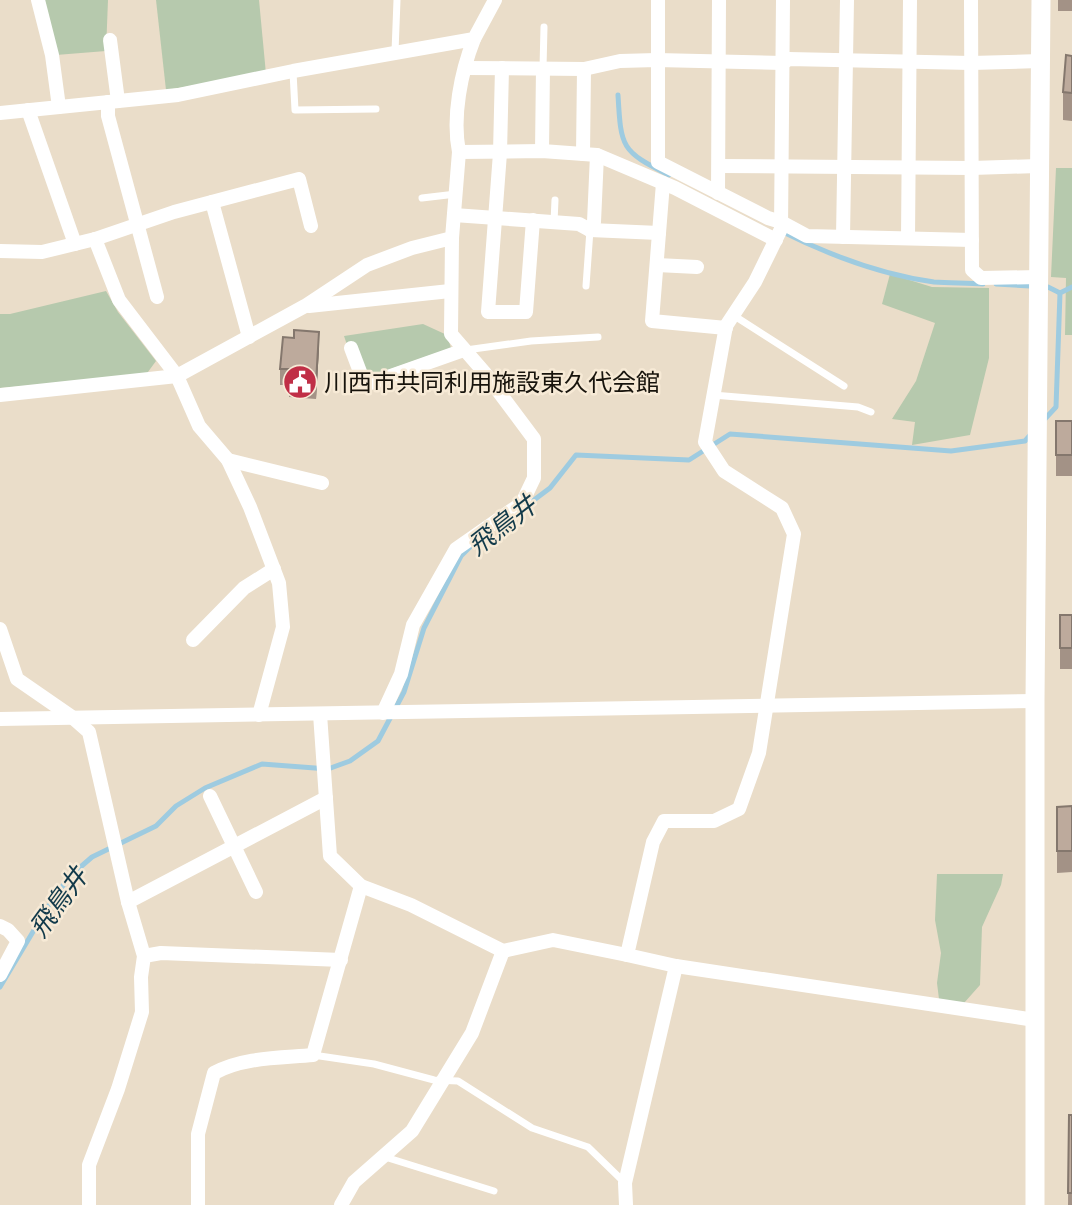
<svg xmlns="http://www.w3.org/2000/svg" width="1072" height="1205" font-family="Inter,'Noto Sans JP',sans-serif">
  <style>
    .green { fill: #b6c9ad }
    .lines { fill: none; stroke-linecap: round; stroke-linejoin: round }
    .stream { stroke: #9ecbe0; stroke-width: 5 }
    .lane { stroke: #fff; stroke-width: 7 }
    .street { stroke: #fff; stroke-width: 14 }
    .secondary { stroke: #fff; stroke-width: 19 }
    .wall { fill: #a39286 }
    .shaded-wall { fill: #84776d }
    .building { fill: #bdaa9c; stroke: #84776d; stroke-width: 2 }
    .labels { text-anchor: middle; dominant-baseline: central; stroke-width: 5; stroke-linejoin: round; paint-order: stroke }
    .poi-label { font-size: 24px; fill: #17130c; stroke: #f7ead6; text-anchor: start }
    .water-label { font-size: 26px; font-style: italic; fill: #123a4a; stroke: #f7ead6 }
  </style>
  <rect width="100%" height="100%" fill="#eaddc9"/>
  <!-- green -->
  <g class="green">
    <path d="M 41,0 L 108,0 L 106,51 L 56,55 Z"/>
    <path d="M 156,0 L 259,0 L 266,74 L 166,90 Z"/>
    <path d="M 1056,168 L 1072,168 L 1072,335 L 1065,335 L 1066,278 L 1051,277 Z"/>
    <path d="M 890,274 L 932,287 L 989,288 L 989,358 L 970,435 L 912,445 L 915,422 L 892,419 L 916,381 L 935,323 L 882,304 Z"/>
    <path d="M 106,291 L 118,312 L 156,361 L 145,376 L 0,388 L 0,314 L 10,314 Z"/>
    <path d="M 423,324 L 447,335 L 451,348 L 359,380 L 344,336 Z"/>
    <path d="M 937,874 L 1003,874 L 1001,885 L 982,927 L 980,985 L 964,1003 L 939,999 L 937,983 L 941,953 L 935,920 Z"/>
  </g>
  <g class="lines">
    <!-- stream -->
    <g class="stream">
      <path d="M 618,95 C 621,148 621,151 669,175"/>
      <path d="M 781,231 C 827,254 883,275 934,282 C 950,283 967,283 983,284"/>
      <path d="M 996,284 L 1048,287 L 1060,293"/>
      <path d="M 1043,421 L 1056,407 L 1060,293 L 1072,287"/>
      <path d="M 526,506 L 550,488 L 576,455 L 689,460 L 730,434 L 951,451 L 1025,441 L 1032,433"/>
      <path d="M 0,987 L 46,910 L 69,877 L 92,857 L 156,826 L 176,806 L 205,788 L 262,764 L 328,769 L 350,761 L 378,741 L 404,692 L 424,628 L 461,556 L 470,547"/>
    </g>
    <!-- lane -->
    <g class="lane">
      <path d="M 395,52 L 397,0"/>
      <path d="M 543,68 L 544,27"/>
      <path d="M 293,72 L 295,110 L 376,109"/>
      <path d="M 422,198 L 456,194"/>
      <path d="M 554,222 L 555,200"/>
      <path d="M 586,286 L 590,230"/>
      <path d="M 733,315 L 844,386"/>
      <path d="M 466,350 L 531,341 L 598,337"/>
      <path d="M 713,395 L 858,407 L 871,412"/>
      <path d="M 313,1055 L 374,1064 L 434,1080 L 458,1081 L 532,1128 L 588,1147 L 625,1183"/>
      <path d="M 385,1157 L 494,1191"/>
    </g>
    <!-- street -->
    <g class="street">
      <path d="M 38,0 L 52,55 L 59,107"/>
      <path d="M 658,0 L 658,162 L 768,218 L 781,222 L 807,236 L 972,240"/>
      <path d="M 783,0 L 781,229 L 755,282 L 726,326 L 705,442 L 724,471 L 782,508 L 794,534 L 759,753 L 739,809 L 714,821 L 664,821 L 653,842 L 627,955 L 676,966 L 1035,1020"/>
      <path d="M 971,0 L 972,270 L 981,278 L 1039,277"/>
      <path d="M 110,40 L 118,101"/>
      <path d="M 466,68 L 584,69 L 620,61 L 657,60 L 783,63 L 789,59 L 971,63 L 1040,61"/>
      <path d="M 502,68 L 500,153 L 488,312 L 526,312 L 533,220"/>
      <path d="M 108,102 L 108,116 L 157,297"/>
      <path d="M 28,110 L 75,244"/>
      <path d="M 0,113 L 178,95 L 293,71 L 474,39 L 495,0"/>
      <path d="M 542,151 L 543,68"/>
      <path d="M 459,152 L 542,151 L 597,155 L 675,188 L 776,240"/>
      <path d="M 583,154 L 584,69"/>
      <path d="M 719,166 L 972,168 L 1038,166"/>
      <path d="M 663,183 L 652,321 L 726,328"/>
      <path d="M 718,193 L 719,0"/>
      <path d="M 212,202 L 249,337"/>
      <path d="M 454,215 L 579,224 L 590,230 L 659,233"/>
      <path d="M 590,230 L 594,222 L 597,155"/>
      <path d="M 843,237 L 847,0"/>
      <path d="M 908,238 L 910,0"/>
      <path d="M 95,239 L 119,300 L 177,376 L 199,426 L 228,460 L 250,507 L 279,583 L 283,627 L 259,715"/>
      <path d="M 0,251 L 42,252 L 95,239 L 174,212 L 299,179 L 311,226"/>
      <path d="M 657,265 L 697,267"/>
      <path d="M 309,306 L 450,291"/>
      <path d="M 351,348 L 365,385 L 464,350"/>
      <path d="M 0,395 L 177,376 L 305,306 L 367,265 L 412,248 L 452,238 L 459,152 C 452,117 461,72 474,39"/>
      <path d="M 228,460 L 322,483"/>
      <path d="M 0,629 L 17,679 L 72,717 L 89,732 L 128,902 L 144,956 L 141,977 L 142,1012 L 118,1089 L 89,1165 L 89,1205"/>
      <path d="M 193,640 L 244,588 L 274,569"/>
      <path d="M 383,713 L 401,674 L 413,625 L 456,549 L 522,503 L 534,478 L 534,439 L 484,372 L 451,334 L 452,238"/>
      <path d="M 320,714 L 330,856 L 361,886 L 411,905 L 503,951"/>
      <path d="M 0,719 L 1035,701"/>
      <path d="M 210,796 L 256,892"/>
      <path d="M 128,902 L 326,798"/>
      <path d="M 0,926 L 8,930 L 18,941 L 0,975"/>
      <path d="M 144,956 L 161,953 L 341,960"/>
      <path d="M 198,1205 L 198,1134 L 214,1073 C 243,1057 281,1058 313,1055 L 361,886"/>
      <path d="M 341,1205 L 354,1182 L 412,1131 L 472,1033 L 503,951 L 553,940 L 627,955"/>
      <path d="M 626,1205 L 625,1183 L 676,966"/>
    </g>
    <!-- secondary -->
    <path class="secondary" d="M 1035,1205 L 1035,701 L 1041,0"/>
  </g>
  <!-- wall -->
  <g class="wall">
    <rect x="1058" y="0" width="14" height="11"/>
    <path d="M 1072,56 L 1072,121 L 1063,120 L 1063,92 Z"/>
    <path d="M 319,348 L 316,399 L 289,397 L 289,385 L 280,385 L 280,369 Z"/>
    <rect x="1056" y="421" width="16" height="55"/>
    <rect x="1060" y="615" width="12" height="54"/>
    <path d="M 1072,806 L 1072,872 L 1057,873 L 1057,807 Z"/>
    <path d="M 1069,1115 L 1072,1115 L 1072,1205 L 1068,1205 Z"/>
  </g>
  <!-- shaded-wall -->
  <path class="shaded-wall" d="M 319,332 L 319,348 L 316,399 L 316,382 Z"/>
  <!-- building -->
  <g class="building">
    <path d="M 1066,55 L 1072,56 L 1072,93 L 1063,92 Z"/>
    <path d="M 294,330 L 319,332 L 316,382 L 289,380 L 290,369 L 280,369 L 283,337 L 294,338 Z"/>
    <rect x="1056" y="421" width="16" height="34"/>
    <rect x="1060" y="615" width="12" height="33"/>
    <path d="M 1072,806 L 1072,851 L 1057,851 L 1057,807 Z"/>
    <path d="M 1069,1115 L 1072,1115 L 1072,1193 L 1068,1193 Z"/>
  </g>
  <!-- icons -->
  <defs>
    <g id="civic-disc" transform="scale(1.75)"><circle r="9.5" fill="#c02f46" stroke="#f7ead6"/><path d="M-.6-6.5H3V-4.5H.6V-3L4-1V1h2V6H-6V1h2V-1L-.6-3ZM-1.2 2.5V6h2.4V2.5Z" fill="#fff"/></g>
  </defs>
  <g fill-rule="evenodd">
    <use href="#civic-disc" x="300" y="382"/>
  </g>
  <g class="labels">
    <!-- poi labels -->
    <g class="poi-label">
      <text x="324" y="382">川西市共同利用施設東久代会館</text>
    </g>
    <!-- water labels -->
    <g class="water-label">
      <text transform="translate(502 525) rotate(-38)">飛鳥井</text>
      <text transform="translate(58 902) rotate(-54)">飛鳥井</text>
    </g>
  </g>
</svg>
